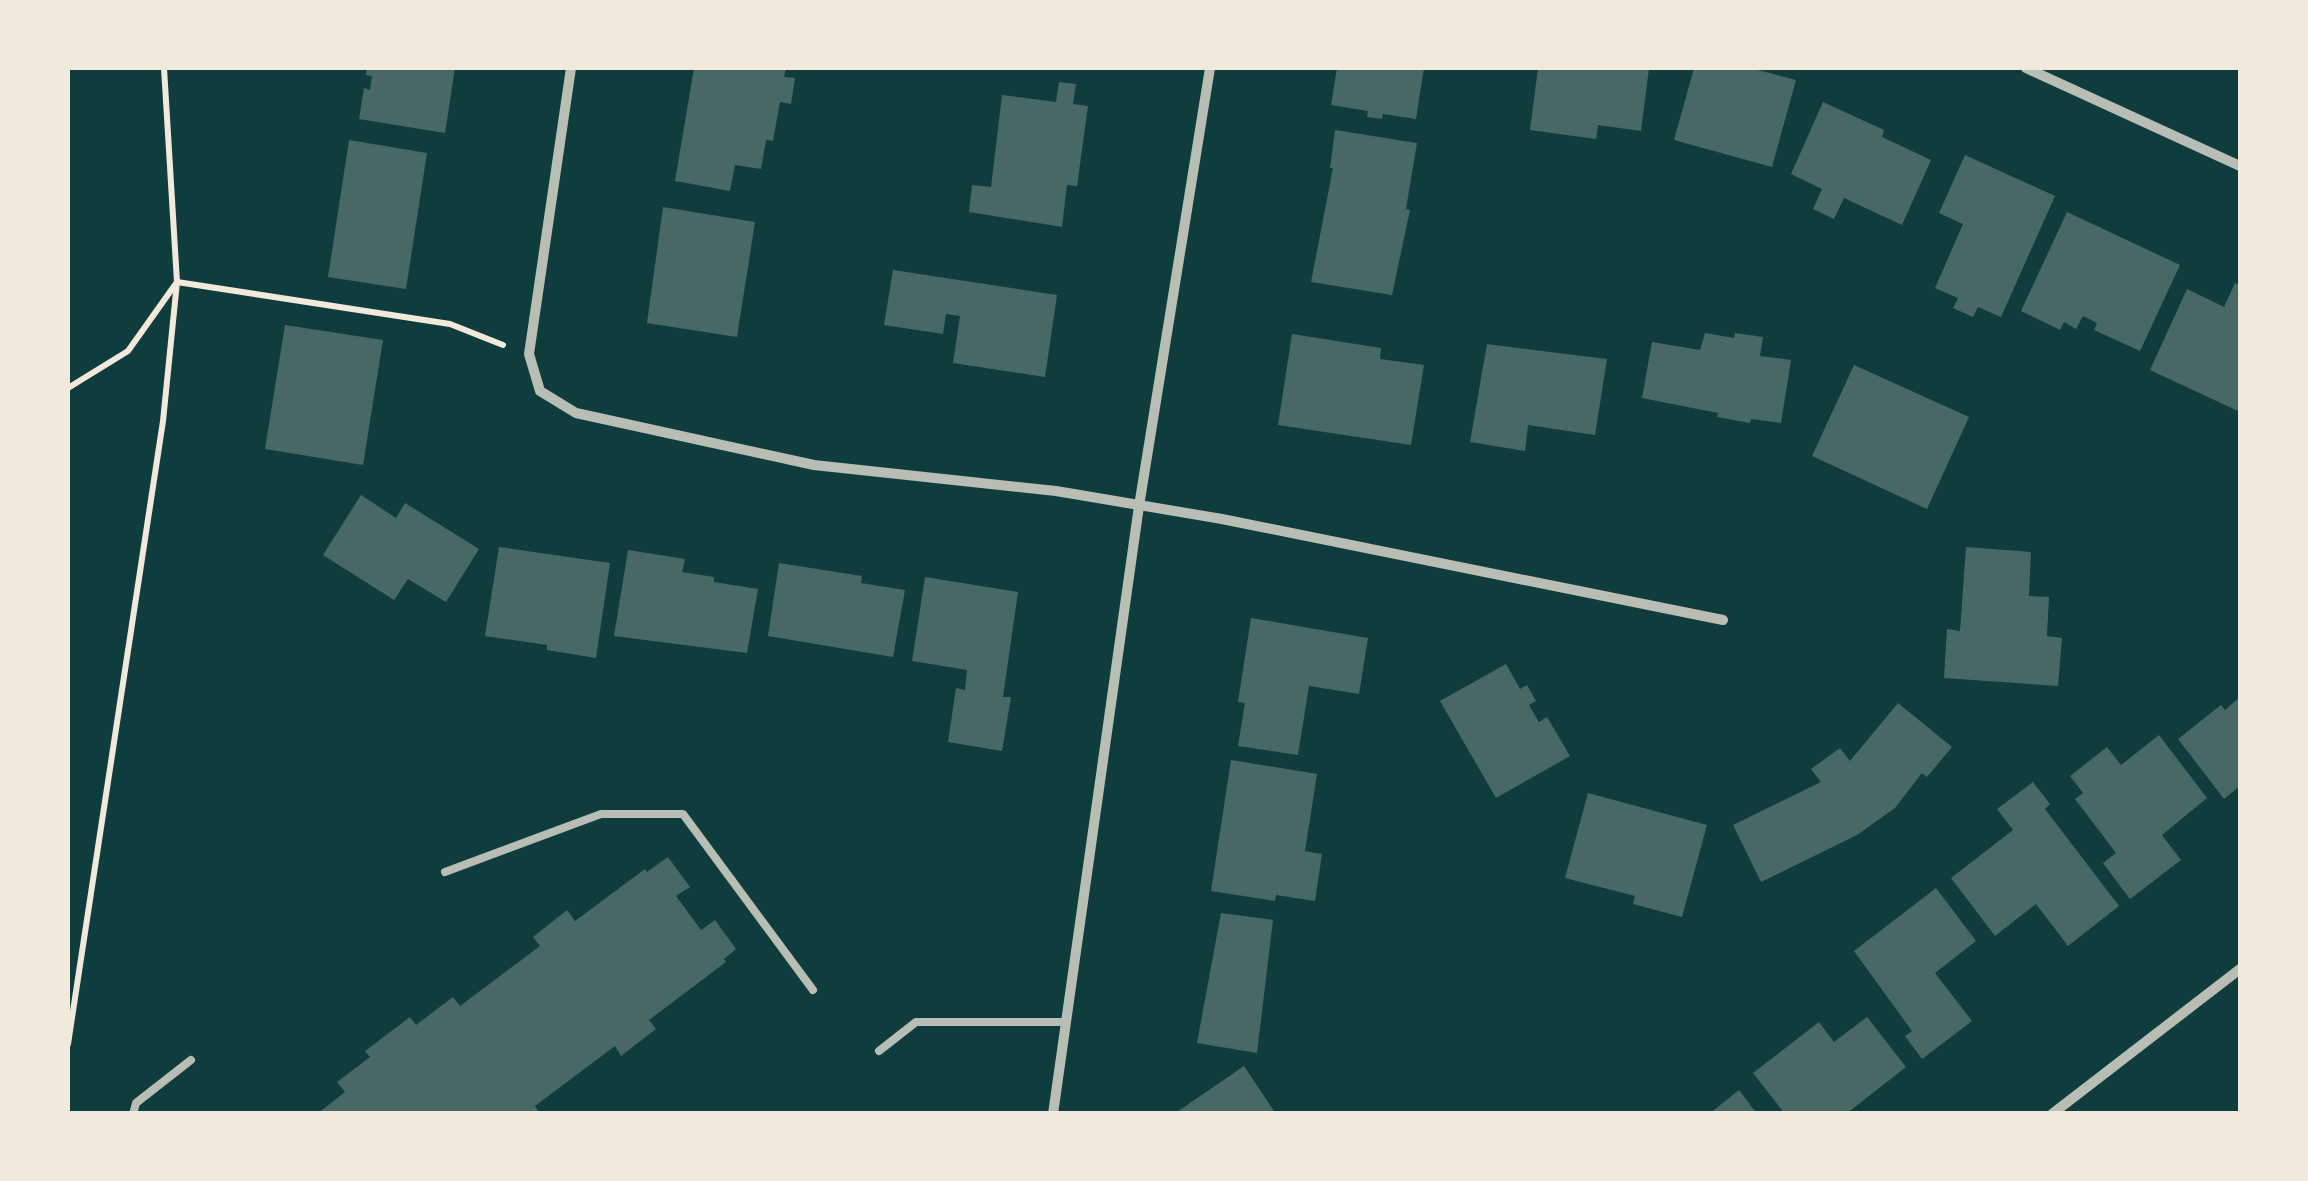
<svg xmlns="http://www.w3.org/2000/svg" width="2308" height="1181" font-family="Karla,sans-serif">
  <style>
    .building { fill: #486865 }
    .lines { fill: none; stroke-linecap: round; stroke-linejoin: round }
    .path { stroke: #f1e9da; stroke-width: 6 }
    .service { stroke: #b8beb3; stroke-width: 8 }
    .minor { stroke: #b8beb3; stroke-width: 10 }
  </style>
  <rect width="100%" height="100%" fill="#0f3d3e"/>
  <!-- building -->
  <g class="building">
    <path d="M 367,68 L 455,68 L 445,133 L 359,119 L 364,88 L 370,90 L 372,76 L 366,75 Z"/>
    <path d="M 694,68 L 786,68 L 784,77 L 795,78 L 791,104 L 780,102 L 773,141 L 766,140 L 761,169 L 735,165 L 730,191 L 675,181 Z"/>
    <path d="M 1337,68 L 1424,68 L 1416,119 L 1383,114 L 1382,119 L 1367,117 L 1368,111 L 1331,105 Z"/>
    <path d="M 1538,68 L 1649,68 L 1641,131 L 1598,125 L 1596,139 L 1530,130 Z"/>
    <path d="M 1694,68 L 1750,68 L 1796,80 L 1772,167 L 1674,140 Z"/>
    <path d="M 1059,82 L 1076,84 L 1073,104 L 1088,106 L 1077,186 L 1067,185 L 1062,227 L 969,212 L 972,185 L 991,187 L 1002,95 L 1056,102 Z"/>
    <path d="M 1823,102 L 1884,130 L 1882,137 L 1931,160 L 1902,225 L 1844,198 L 1834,219 L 1813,209 L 1822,189 L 1791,174 Z"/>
    <path d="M 1335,130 L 1417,143 L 1406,209 L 1410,210 L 1392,295 L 1311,282 L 1333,168 L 1330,168 Z"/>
    <path d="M 349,140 L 427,153 L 406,289 L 328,277 Z"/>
    <path d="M 1965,155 L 2055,196 L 2001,317 L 1978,307 L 1973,317 L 1953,308 L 1958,298 L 1935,288 L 1963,224 L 1939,213 Z"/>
    <path d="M 663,207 L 755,222 L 737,337 L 647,323 Z"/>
    <path d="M 2067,212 L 2180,265 L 2140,351 L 2094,330 L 2097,323 L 2083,316 L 2076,329 L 2064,322 L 2060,330 L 2021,311 Z"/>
    <path d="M 893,270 L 1057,295 L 1045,377 L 953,363 L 960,316 L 946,314 L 943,334 L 884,325 Z"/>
    <path d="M 2235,283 L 2240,285 L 2240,412 L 2150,370 L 2187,289 L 2224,307 Z"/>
    <path d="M 285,325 L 383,340 L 363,465 L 265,449 Z"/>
    <path d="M 1705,333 L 1734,338 L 1735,333 L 1763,337 L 1760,356 L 1791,360 L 1781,423 L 1751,419 L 1750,423 L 1717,417 L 1718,413 L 1642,398 L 1652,342 L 1700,350 Z"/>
    <path d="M 1292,334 L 1381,348 L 1380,359 L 1424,365 L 1411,445 L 1278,425 Z"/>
    <path d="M 1487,344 L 1607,359 L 1595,435 L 1528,425 L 1525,451 L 1470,442 Z"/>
    <path d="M 1854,365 L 1969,417 L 1927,509 L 1812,456 Z"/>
    <path d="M 361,495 L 396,518 L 405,503 L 479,549 L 446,602 L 408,579 L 394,600 L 323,555 Z"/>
    <path d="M 499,547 L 610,563 L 596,658 L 547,650 L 547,645 L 485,636 Z"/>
    <path d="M 1966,547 L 2031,552 L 2029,596 L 2049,597 L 2047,636 L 2062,638 L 2058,686 L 1944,678 L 1947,629 L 1960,631 Z"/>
    <path d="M 628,550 L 685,559 L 682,572 L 714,577 L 714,582 L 758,589 L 747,653 L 614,636 Z"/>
    <path d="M 779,563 L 862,576 L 861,583 L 905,590 L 893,657 L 768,636 Z"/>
    <path d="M 925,577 L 1018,592 L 1003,697 L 1011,697 L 1002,751 L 948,742 L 956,688 L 965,690 L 967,670 L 912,661 Z"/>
    <path d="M 1251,618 L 1368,638 L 1359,694 L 1309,686 L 1298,755 L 1238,746 L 1245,703 L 1238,702 Z"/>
    <path d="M 1506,664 L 1520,689 L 1527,685 L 1536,701 L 1529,705 L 1539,722 L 1547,717 L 1570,756 L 1496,798 L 1440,701 Z"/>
    <path d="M 2240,697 L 2240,786 L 2224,799 L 2178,739 L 2221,705 L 2225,710 Z"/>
    <path d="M 1898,703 L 1952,747 L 1927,777 L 1922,773 L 1895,808 L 1857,835 L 1761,882 L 1733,825 L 1821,782 L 1811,769 L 1840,748 L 1850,761 Z"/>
    <path d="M 2159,735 L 2207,798 L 2162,835 L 2181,860 L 2130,899 L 2103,863 L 2116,853 L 2075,799 L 2083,793 L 2070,776 L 2107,747 L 2121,765 Z"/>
    <path d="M 1231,760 L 1317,774 L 1305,851 L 1322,854 L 1315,901 L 1276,895 L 1275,901 L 1211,891 Z"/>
    <path d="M 2033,782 L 2050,804 L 2045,809 L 2119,906 L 2068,946 L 2036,904 L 1995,936 L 1951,878 L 2013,830 L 1997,809 Z"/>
    <path d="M 1588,793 L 1707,825 L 1682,917 L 1633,904 L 1635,896 L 1565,878 Z"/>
    <path d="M 668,857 L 690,887 L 676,896 L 701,930 L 715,920 L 736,949 L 724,959 L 726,962 L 649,1020 L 656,1029 L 621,1056 L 615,1046 L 535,1106 L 540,1114 L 317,1114 L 345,1092 L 337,1082 L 370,1057 L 365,1051 L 410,1017 L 416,1025 L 453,997 L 460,1006 L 540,946 L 533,937 L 567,910 L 575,921 L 645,869 L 647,872 Z"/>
    <path d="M 1936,888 L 1976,941 L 1935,973 L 1972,1021 L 1922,1059 L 1905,1036 L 1912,1031 L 1854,951 Z"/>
    <path d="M 1221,913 L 1273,920 L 1257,1053 L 1197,1043 Z"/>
    <path d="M 1867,1017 L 1906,1067 L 1846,1114 L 1785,1114 L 1753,1073 L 1819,1022 L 1834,1042 Z"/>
    <path d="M 1244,1066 L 1276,1114 L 1174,1114 Z"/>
    <path d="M 1739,1090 L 1757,1114 L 1709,1114 Z"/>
  </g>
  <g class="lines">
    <!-- path -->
    <g class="path">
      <path d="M 68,388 L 128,351 L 177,282 L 450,324 L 503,345"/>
      <path d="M 68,1044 L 163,421 L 177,282 L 164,68"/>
    </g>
    <!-- service -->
    <g class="service">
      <path d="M 445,872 L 601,814 L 683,814 L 813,990"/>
      <path d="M 879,1051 L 916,1022 L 1064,1022"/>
      <path d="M 133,1114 L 136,1103 L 191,1060"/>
    </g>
    <!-- minor -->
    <g class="minor">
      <path d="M 571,68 L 529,354 L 540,391 L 576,413 L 814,465 L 1056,491 L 1222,519 L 1723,620"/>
      <path d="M 2026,68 L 2240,166"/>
      <path d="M 1053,1114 L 1139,506 L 1210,68"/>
      <path d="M 2052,1114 L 2240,969"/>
    </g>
  </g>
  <!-- border -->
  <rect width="2308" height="1181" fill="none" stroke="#f1e9da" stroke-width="140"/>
</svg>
